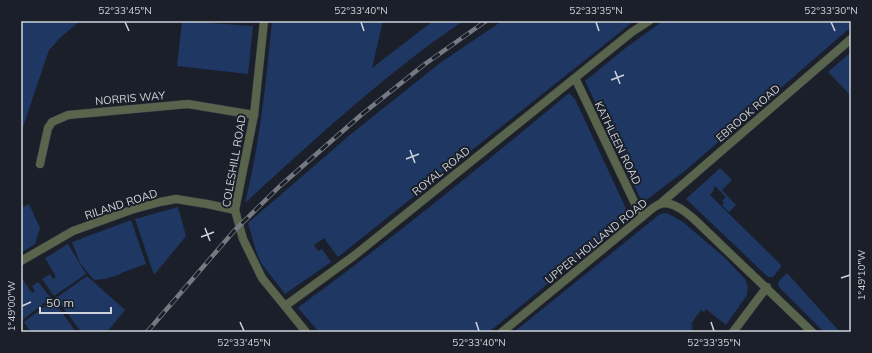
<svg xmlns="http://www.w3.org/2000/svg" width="872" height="353" font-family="Mulish,sans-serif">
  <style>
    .green { fill: #1f3763 }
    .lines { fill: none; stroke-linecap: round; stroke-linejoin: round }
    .minor-casing { stroke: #373c45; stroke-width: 9 }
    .tertiary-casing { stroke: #373c45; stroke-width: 9 }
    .minor { stroke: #58654c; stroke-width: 8 }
    .tertiary { stroke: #58654c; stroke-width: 8 }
    .rail-casing { stroke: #767b83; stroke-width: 4.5 }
    .rail { stroke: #1a1f29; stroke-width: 3; stroke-dasharray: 9; stroke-linecap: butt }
    .ticks { fill: none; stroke: #cfd3da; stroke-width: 1.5 }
    .labels { text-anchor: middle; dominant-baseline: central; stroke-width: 4; stroke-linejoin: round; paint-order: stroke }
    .street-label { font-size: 11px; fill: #cfd3da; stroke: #1a1f29 }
    .neatline { fill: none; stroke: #cfd3da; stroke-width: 1.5 }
    .ticks-label { font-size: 10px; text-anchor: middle; fill: #cfd3da }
  </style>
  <rect width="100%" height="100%" fill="#1a1f29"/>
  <!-- green -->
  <g class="green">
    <path d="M 21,21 L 80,21 L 61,37 L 49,50 L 21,133 Z"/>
    <path d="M 182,21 L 253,26 L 248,74 L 177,66 Z"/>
    <path d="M 272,21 L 383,21 L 372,68 L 433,21 L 463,21 C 385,74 315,139 245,203 C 260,143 266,82 272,21 Z"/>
    <path d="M 502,21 L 634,21 L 338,257 L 324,238 L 314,245 L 318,251 L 322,249 L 331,262 L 285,294 L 261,263 L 256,251 L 248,223 L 351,134 L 440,63 Z"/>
    <path d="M 663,21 L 851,21 L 851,27 L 686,170 L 645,201 L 640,198 L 585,81 L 628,46 Z"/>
    <path d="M 851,52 L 851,96 L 828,72 Z"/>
    <path d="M 569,93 L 575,99 L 629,215 L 629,217 L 489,332 L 319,332 L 298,308 L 300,306 C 392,239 481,166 569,93 Z"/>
    <path d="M 720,168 L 732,180 L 722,190 L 736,205 L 729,212 L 722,205 L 724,203 L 722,201 L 726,197 L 715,186 L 713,189 L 714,190 L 710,195 L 781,265 L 781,267 L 773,277 L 768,277 L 686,199 Z"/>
    <path d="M 29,204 L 40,228 L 35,244 L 21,253 L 21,208 Z"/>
    <path d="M 178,207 L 186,236 L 154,275 L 135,219 Z"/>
    <path d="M 667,213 L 683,222 L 725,258 L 745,279 L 748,287 L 747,295 L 726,325 L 706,309 L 704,312 L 701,310 L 691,324 L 693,326 L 691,329 L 696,332 L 514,332 L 660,214 Z"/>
    <path d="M 131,220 L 146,264 L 121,273 L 121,274 L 105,279 L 94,280 L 80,263 L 72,242 Z"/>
    <path d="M 68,244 L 86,274 L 54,296 L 42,279 L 50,274 L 53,279 L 56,277 L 45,258 Z"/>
    <path d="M 786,274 L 788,274 L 840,332 L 824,332 L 778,286 L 779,281 Z"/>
    <path d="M 87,276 L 125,310 L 107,332 L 81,332 L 56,298 Z"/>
    <path d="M 21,277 L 32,293 L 35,291 L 32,286 L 38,282 L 51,298 L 21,321 Z"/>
    <path d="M 53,300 L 76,332 L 31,332 L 24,322 Z"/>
  </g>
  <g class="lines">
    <!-- minor casing -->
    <g class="minor-casing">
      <g id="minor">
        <path d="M 575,78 L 639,212 L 642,217"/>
        <path d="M 40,164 L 48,128 L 52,122 L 68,115 L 188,104 L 254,115"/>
        <path d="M 660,204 L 851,39"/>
        <path d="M 21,261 L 73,231 L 131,210 L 160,202 L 176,199 L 207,204 L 235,210"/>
        <path d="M 285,306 L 355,255 L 632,32 L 649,21"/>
        <path d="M 733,332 L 767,287"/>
      </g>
    </g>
    <!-- tertiary casing -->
    <g class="tertiary-casing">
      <g id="tertiary">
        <path d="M 264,21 L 254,115 L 235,210 L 243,239 L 262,278 L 306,332"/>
        <path d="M 502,332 L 642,217 C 647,213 654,206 660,204 C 672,200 686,212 694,219 L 812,332"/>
      </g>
    </g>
    <!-- minor -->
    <use href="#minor" class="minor"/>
    <!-- tertiary -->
    <use href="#tertiary" class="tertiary"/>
    <!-- rail casing -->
    <g class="rail-casing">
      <path id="rail" d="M 147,332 L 234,231 L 280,186 L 361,115 L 425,64 L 486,21"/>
    </g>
    <!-- rail -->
    <use href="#rail" class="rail"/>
  </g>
  <!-- ticks -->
  <path class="ticks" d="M 125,22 L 129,31M 361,22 L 364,31M 596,22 L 599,31M 831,22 L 835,31M 615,71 L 620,84M 611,80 L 624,75M 410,150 L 415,163M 406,159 L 419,154M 205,228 L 210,241M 201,237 L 214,232M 841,278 L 850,275M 22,306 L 31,302M 240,322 L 244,331M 476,322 L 479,331M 711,322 L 714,331"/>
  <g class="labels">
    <!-- street labels -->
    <g class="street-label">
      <text transform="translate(130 98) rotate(-5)">NORRIS WAY</text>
      <text transform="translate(748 113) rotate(-41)">EBROOK ROAD</text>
      <text transform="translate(618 143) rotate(64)">KATHLEEN ROAD</text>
      <text transform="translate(234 161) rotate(-80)">COLESHILL ROAD</text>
      <text transform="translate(441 171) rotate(-39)">ROYAL ROAD</text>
      <text transform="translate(121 204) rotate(-18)">RILAND ROAD</text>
      <text transform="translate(596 241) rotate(-39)">UPPER HOLLAND ROAD</text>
    </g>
  </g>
  <!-- border -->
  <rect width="872" height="353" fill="none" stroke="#1a1f29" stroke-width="44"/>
  <!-- scale -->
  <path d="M40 307v6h71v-6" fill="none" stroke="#cfd3da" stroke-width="2"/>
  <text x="46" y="307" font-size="12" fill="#cfd3da" stroke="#1a1f29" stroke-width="3" paint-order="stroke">50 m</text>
  <rect x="22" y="22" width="828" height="309" class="neatline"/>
  <g class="ticks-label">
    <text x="125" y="14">52°33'45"N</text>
    <text x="361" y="14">52°33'40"N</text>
    <text x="596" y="14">52°33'35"N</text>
    <text x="831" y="14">52°33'30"N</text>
    <text transform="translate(861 275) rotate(-90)" y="4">1°49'10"W</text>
    <text transform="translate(11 306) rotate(-90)" y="4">1°49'00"W</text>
    <text x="244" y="346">52°33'45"N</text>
    <text x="479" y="346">52°33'40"N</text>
    <text x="714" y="346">52°33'35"N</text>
  </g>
</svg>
